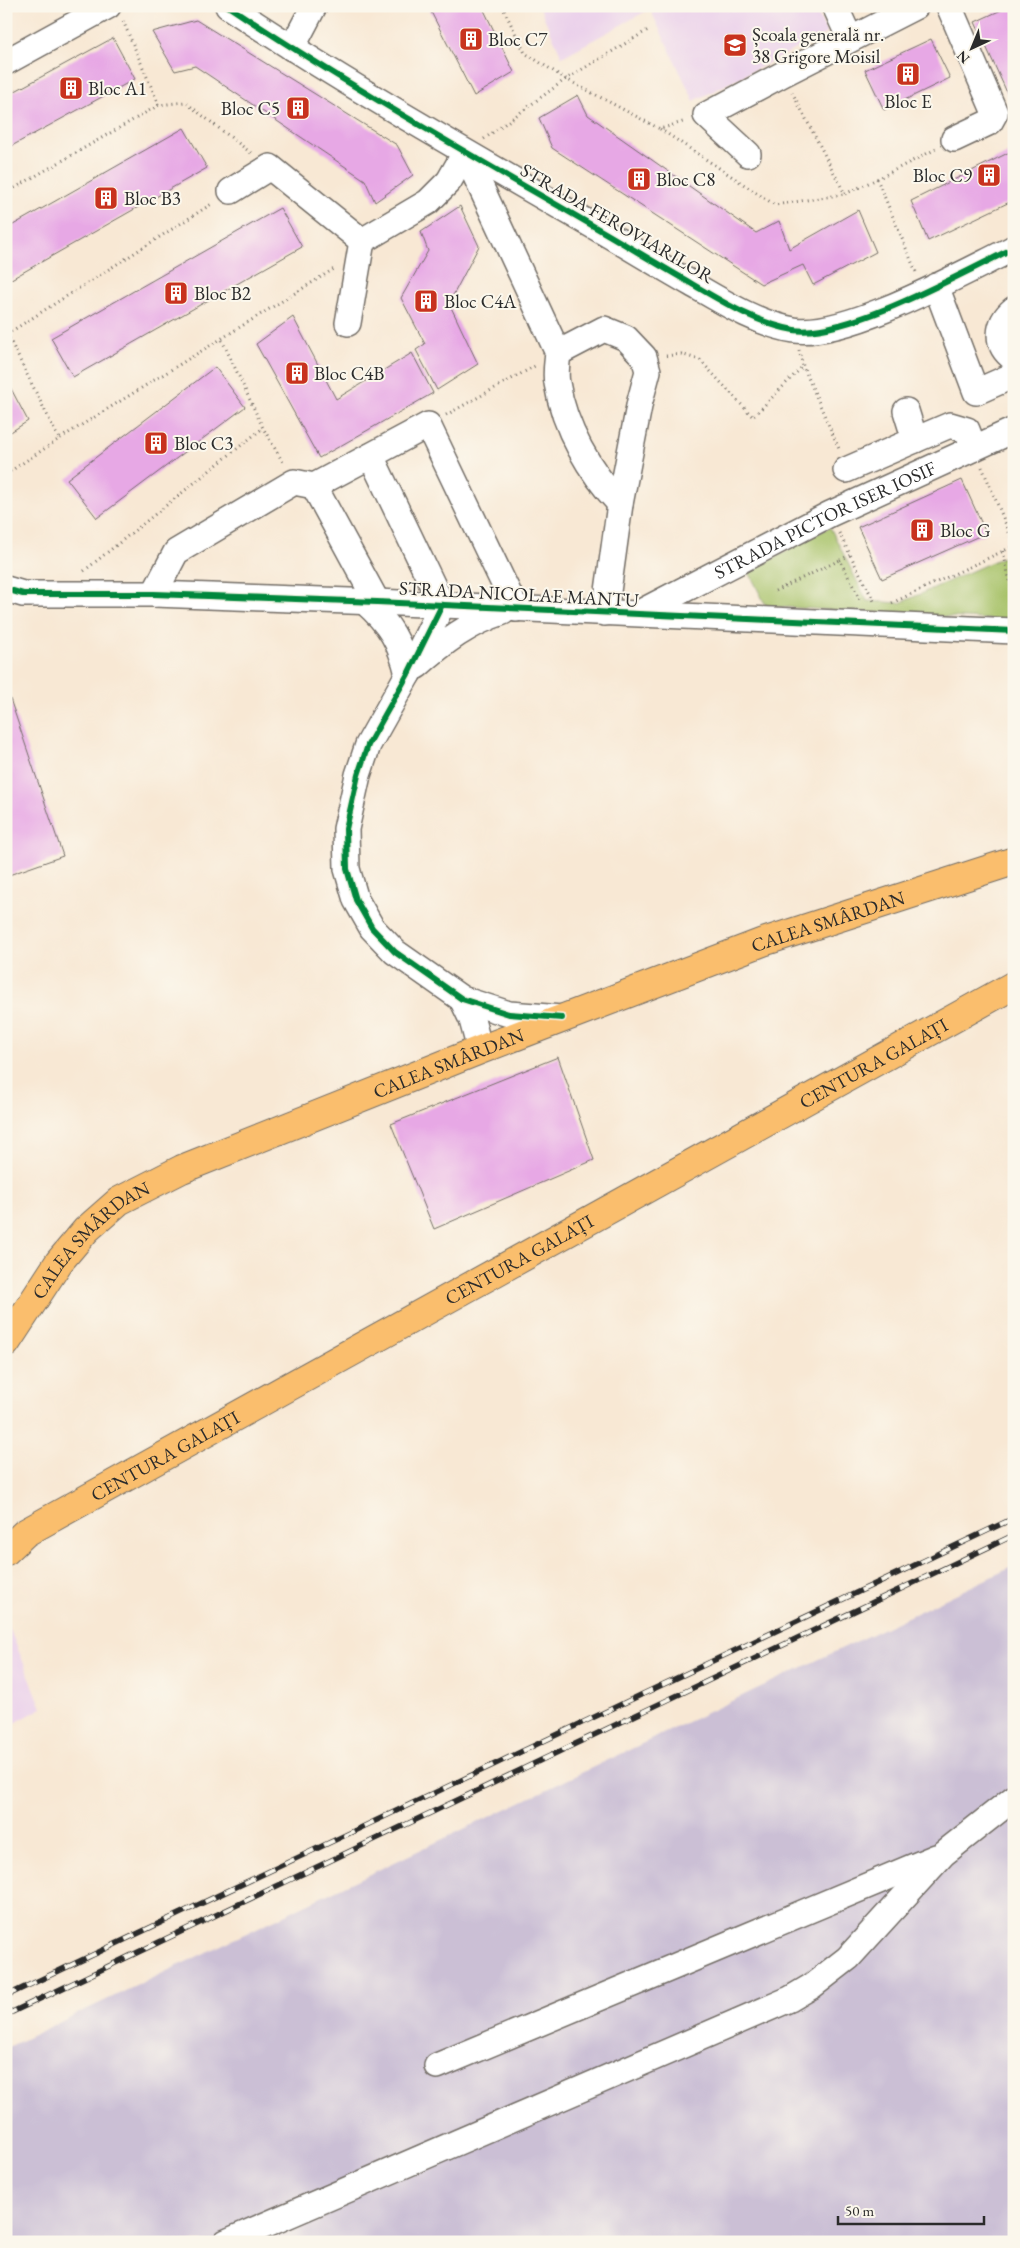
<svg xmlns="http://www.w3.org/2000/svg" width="1020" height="2248" font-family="'EB Garamond',serif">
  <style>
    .built { fill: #ebd1eb }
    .industrial { fill: #cbbfd5 }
    .green { fill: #a7c269; stroke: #69764a }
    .building { fill: #e7a8e5 }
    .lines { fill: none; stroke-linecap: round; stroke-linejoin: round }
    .minor-casing { stroke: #736d66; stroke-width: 28 }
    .major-casing { stroke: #736d66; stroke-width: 30 }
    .highway-casing { stroke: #736d66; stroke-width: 30 }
    .path { stroke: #736d66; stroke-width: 3; stroke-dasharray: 1 4; stroke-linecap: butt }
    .minor { stroke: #fff; stroke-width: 25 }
    .major { stroke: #fabe6d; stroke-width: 28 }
    .highway { stroke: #fabe6d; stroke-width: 28 }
    .rail-casing { stroke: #2b2b2b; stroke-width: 5.5 }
    .rail { stroke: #fbf7ec; stroke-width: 4; stroke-dasharray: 11; stroke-linecap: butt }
    .cycleway-casing { stroke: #fbf7ec; stroke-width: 9 }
    .cycleway { stroke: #00873e; stroke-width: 6 }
    .labels { text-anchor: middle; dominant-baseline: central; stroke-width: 4; stroke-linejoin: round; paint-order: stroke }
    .poi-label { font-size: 19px; fill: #2b2b2b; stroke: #fbf7ec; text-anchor: start }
    .street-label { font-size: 19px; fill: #2b2b2b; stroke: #fbf7ec }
  </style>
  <rect width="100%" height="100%" fill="#fbf7ec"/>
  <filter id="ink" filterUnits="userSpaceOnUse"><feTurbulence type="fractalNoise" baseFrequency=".02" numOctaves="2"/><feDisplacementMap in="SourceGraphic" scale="10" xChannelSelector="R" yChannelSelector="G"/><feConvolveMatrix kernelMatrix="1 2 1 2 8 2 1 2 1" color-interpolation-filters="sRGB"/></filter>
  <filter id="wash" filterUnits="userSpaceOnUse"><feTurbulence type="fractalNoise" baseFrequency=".0096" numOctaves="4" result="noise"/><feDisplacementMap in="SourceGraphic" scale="20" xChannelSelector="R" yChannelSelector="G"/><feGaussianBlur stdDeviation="1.12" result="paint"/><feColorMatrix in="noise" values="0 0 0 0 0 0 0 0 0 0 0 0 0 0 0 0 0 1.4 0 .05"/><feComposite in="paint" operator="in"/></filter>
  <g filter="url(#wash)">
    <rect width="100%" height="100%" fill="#f8e8d4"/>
    <!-- built -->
    <g class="built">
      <path d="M 539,6 L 814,6 L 827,33 L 694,101 L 650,9 L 562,57 Z"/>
      <path d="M 6,1625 L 8,1625 L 42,1708 L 6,1728 Z"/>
    </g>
    <!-- industrial -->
    <path class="industrial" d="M 1014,1566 L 1014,2242 L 6,2242 L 6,2048 Z"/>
    <!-- green -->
    <path class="green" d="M 830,527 L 867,601 L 900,603 L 1012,553 L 1014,621 L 766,606 L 749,572 Z"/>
    <g id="blocks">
      <!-- building -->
      <g class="building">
        <path d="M 428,6 L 482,6 L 514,72 L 474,96 Z"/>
        <path d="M 1010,6 L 1014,6 L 1014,108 L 975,22 Z"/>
        <path d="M 196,20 L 397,145 L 413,175 L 375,202 L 365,180 L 195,66 L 175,71 L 152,32 Z"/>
        <path d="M 113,38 L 135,79 L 6,149 L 6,96 Z"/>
        <path d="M 931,39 L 950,78 L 884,110 L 865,70 Z"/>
        <path d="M 578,95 L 588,115 L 756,233 L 779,221 L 789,249 L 858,210 L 876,252 L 813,285 L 803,265 L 761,284 L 552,148 L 539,118 Z"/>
        <path d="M 184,128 L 207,168 L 6,282 L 6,229 Z"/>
        <path d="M 1014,150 L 1014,200 L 928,241 L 911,201 Z"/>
        <path d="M 460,206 L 479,246 L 449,303 L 478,364 L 437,390 L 416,350 L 425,344 L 401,298 L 428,251 L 421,232 Z"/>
        <path d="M 280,208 L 302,247 L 73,377 L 51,338 Z"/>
        <path d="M 293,317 L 336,399 L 412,353 L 433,393 L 319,458 L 256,344 Z"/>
        <path d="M 215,367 L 245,407 L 97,518 L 67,479 Z"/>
        <path d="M 8,383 L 28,421 L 6,435 L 6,384 Z"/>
        <path d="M 962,480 L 986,533 L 882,579 L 858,527 Z"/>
        <path d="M 6,687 L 63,856 L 6,876 Z"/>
        <path d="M 558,1057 L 594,1160 L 434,1229 L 391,1124 Z"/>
      </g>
    </g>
  </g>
  <g filter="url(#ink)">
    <use href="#blocks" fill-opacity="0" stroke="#736d66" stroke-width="1"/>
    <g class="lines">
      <!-- minor casing -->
      <g class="minor-casing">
        <g id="minor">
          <path d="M 228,6 C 351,88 480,160 607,234 C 636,251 664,268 692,284 C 723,302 758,324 794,330 C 847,338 964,272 1014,248"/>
          <path d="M 835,6 L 850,39"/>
          <path d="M 949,6 L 995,113 L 990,122 L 954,139"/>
          <path d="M 292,48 L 314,6"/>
          <path d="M 6,62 L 108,6"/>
          <path d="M 465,153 L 558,353 C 557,363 555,374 557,383 C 564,428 590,472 620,504"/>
          <path d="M 748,154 L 706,115 L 783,74 L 916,6"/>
          <path d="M 231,191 L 270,167 L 362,241"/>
          <path d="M 936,286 L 976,392 L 1014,375"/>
          <path d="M 1014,309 C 997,323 994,345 1014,359"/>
          <path d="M 348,323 L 362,241 L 428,202 L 449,181 L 465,153"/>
          <path d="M 558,353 L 604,329 L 626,338 L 644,357 L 648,371 L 640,401 L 620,504 L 605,613"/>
          <path d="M 906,411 L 915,440 L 950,425 L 967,430 L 974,448"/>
          <path d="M 371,456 L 442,605"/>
          <path d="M 846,470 L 915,440"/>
          <path d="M 314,486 L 377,602"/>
          <path d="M 6,589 L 23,594 L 154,594 L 377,602 L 1014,631"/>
          <path d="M 154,594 L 176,552 L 294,482 L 314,486 L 428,425 L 516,609"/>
          <path d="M 365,602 C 390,624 400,642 408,674"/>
          <path d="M 442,605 L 408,674 L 368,745 L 358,775 L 346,829 L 347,869 L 356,900 L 372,928 L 395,952 L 462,999 L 509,1014 L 562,1018"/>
          <path id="s1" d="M 639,613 L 830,514 L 1014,430"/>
          <path d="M 417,666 C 444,642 469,623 503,612"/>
          <path d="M 462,999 L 472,1020 L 480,1050"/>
          <path d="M 437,2066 L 936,1857"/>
          <path d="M 226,2242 L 790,1999 L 812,1986 L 848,1958 L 943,1854 L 1014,1798"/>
        </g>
      </g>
      <!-- major casing -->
      <g class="major-casing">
        <g id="major">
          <path id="s2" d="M 6,1343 L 59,1262 L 86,1230 L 119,1201 L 182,1169 L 480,1050 L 763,942 L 1014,861"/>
        </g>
      </g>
      <!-- highway casing -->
      <g class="highway-casing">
        <g id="highway">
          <path id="s3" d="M 6,1551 L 25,1533 L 1014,985"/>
        </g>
      </g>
      <!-- path -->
      <g class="path">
        <path d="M 502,6 L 525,53 L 566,79 L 660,129 L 686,121"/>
        <path d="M 123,21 L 159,105"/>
        <path d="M 792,92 L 845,194 L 877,179 L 916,272"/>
        <path d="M 660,129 L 775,205 L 845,194"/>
        <path d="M 484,139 L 566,79 L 648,30"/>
        <path d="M 877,179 L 936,149"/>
        <path d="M 6,193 L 159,105 L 185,102 L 251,153"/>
        <path d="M 7,334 L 213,203"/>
        <path d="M 7,334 L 59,439"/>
        <path d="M 222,340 L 263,428 L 284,464"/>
        <path d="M 799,350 L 803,366 L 840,451"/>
        <path d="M 666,356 L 681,354 L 700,360 L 753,417 L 803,366"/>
        <path d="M 446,415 L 535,366"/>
        <path d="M 982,467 L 1014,544"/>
        <path d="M 6,474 L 59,439 L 334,269"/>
        <path d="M 839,533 L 875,603"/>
        <path d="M 1003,551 L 1014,600"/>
        <path d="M 840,560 L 850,555"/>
        <path d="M 84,571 L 263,428"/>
        <path d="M 775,591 L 840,560 L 861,602"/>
        <path d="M 892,603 L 1014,546"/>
      </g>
      <!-- minor -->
      <use href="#minor" class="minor"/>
      <!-- major -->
      <use href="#major" class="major"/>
      <!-- highway -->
      <use href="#highway" class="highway"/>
      <!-- rail casing -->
      <g class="rail-casing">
        <g id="rail">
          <path d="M 6,1996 L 1014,1518"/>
          <path d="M 6,2015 L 1014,1535"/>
        </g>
      </g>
      <!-- rail -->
      <use href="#rail" class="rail"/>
      <!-- cycleway casing -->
      <g class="cycleway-casing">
        <g id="cycleway">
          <path d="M 228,6 C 351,88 480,160 607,234 C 636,251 664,268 692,284 C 723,302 758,324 794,330 C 847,338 964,272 1014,248"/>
          <path d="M 6,589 L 23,594 L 154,594 L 377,602 L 1014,631"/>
          <path d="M 442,605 L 408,674 L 368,745 L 358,775 L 346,829 L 347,869 L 356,900 L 372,928 L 395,952 L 462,999 L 509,1014 L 562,1018"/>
        </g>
      </g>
      <!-- cycleway -->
      <use href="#cycleway" class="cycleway"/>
    </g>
  </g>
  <!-- icons -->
  <defs>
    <g id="building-square" transform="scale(1.25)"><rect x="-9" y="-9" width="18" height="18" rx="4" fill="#c8321e" stroke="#fbf7ec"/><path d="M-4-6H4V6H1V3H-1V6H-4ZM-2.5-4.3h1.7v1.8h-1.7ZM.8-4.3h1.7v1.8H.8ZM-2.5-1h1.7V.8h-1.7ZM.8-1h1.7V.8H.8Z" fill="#fff"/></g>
    <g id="school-square" transform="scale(1.25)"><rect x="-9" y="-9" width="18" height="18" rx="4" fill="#c8321e" stroke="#fbf7ec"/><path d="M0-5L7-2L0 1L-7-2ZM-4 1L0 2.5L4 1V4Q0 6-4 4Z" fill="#fff"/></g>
  </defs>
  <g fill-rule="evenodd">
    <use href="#building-square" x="471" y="39"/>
    <use href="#school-square" x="735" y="45"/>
    <use href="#building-square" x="908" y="74"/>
    <use href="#building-square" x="71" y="88"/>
    <use href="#building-square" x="298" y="108"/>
    <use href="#building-square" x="989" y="175"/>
    <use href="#building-square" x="639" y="179"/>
    <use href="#building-square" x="106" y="198"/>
    <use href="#building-square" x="176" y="293"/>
    <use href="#building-square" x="426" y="301"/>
    <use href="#building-square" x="297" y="373"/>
    <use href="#building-square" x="156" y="443"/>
    <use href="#building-square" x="922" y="530"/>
  </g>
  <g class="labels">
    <!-- poi labels -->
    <g class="poi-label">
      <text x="752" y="34">Școala generală nr.<tspan x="752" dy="22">38 Grigore Moisil</tspan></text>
      <text x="488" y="39">Bloc C7</text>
      <text x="88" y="88">Bloc A1</text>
      <text x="908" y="101" text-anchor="middle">Bloc E</text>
      <text x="280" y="108" text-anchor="end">Bloc C5</text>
      <text x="972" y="175" text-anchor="end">Bloc C9</text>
      <text x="656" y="179">Bloc C8</text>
      <text x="124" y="198">Bloc B3</text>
      <text x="194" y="293">Bloc B2</text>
      <text x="444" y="301">Bloc C4A</text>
      <text x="314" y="373">Bloc C4B</text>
      <text x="174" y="443">Bloc C3</text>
      <text x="940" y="530">Bloc G</text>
    </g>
    <!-- street labels -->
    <g class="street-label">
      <text transform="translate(617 223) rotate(30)">STRADA FEROVIARILOR</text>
      <text stroke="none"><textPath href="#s1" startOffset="208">STRADA PICTOR ISER IOSIF</textPath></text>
      <text transform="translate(519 594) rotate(3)">STRADA NICOLAE MANTU</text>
      <text stroke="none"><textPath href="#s2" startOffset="945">CALEA SMÂRDAN</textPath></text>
      <text stroke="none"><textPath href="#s2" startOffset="540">CALEA SMÂRDAN</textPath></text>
      <text stroke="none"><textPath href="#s3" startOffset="996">CENTURA GALAȚI</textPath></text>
      <text stroke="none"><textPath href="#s2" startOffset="135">CALEA SMÂRDAN</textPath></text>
      <text stroke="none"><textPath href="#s3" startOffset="591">CENTURA GALAȚI</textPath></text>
      <text stroke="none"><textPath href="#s3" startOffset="186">CENTURA GALAȚI</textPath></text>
    </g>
  </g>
  <!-- margin -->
  <rect width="1020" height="2248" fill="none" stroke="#fbf7ec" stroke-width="25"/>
  <!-- north arrow -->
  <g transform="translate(972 48) rotate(224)" stroke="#fbf7ec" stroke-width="4" paint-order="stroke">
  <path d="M0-4L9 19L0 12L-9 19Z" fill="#2b2b2b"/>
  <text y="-8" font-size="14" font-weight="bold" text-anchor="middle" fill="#2b2b2b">N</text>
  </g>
  <!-- scale -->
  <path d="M838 2216v8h146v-8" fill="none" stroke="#2b2b2b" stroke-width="2.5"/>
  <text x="845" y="2216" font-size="15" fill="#2b2b2b" stroke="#fbf7ec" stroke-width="4" paint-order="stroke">50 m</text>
</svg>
